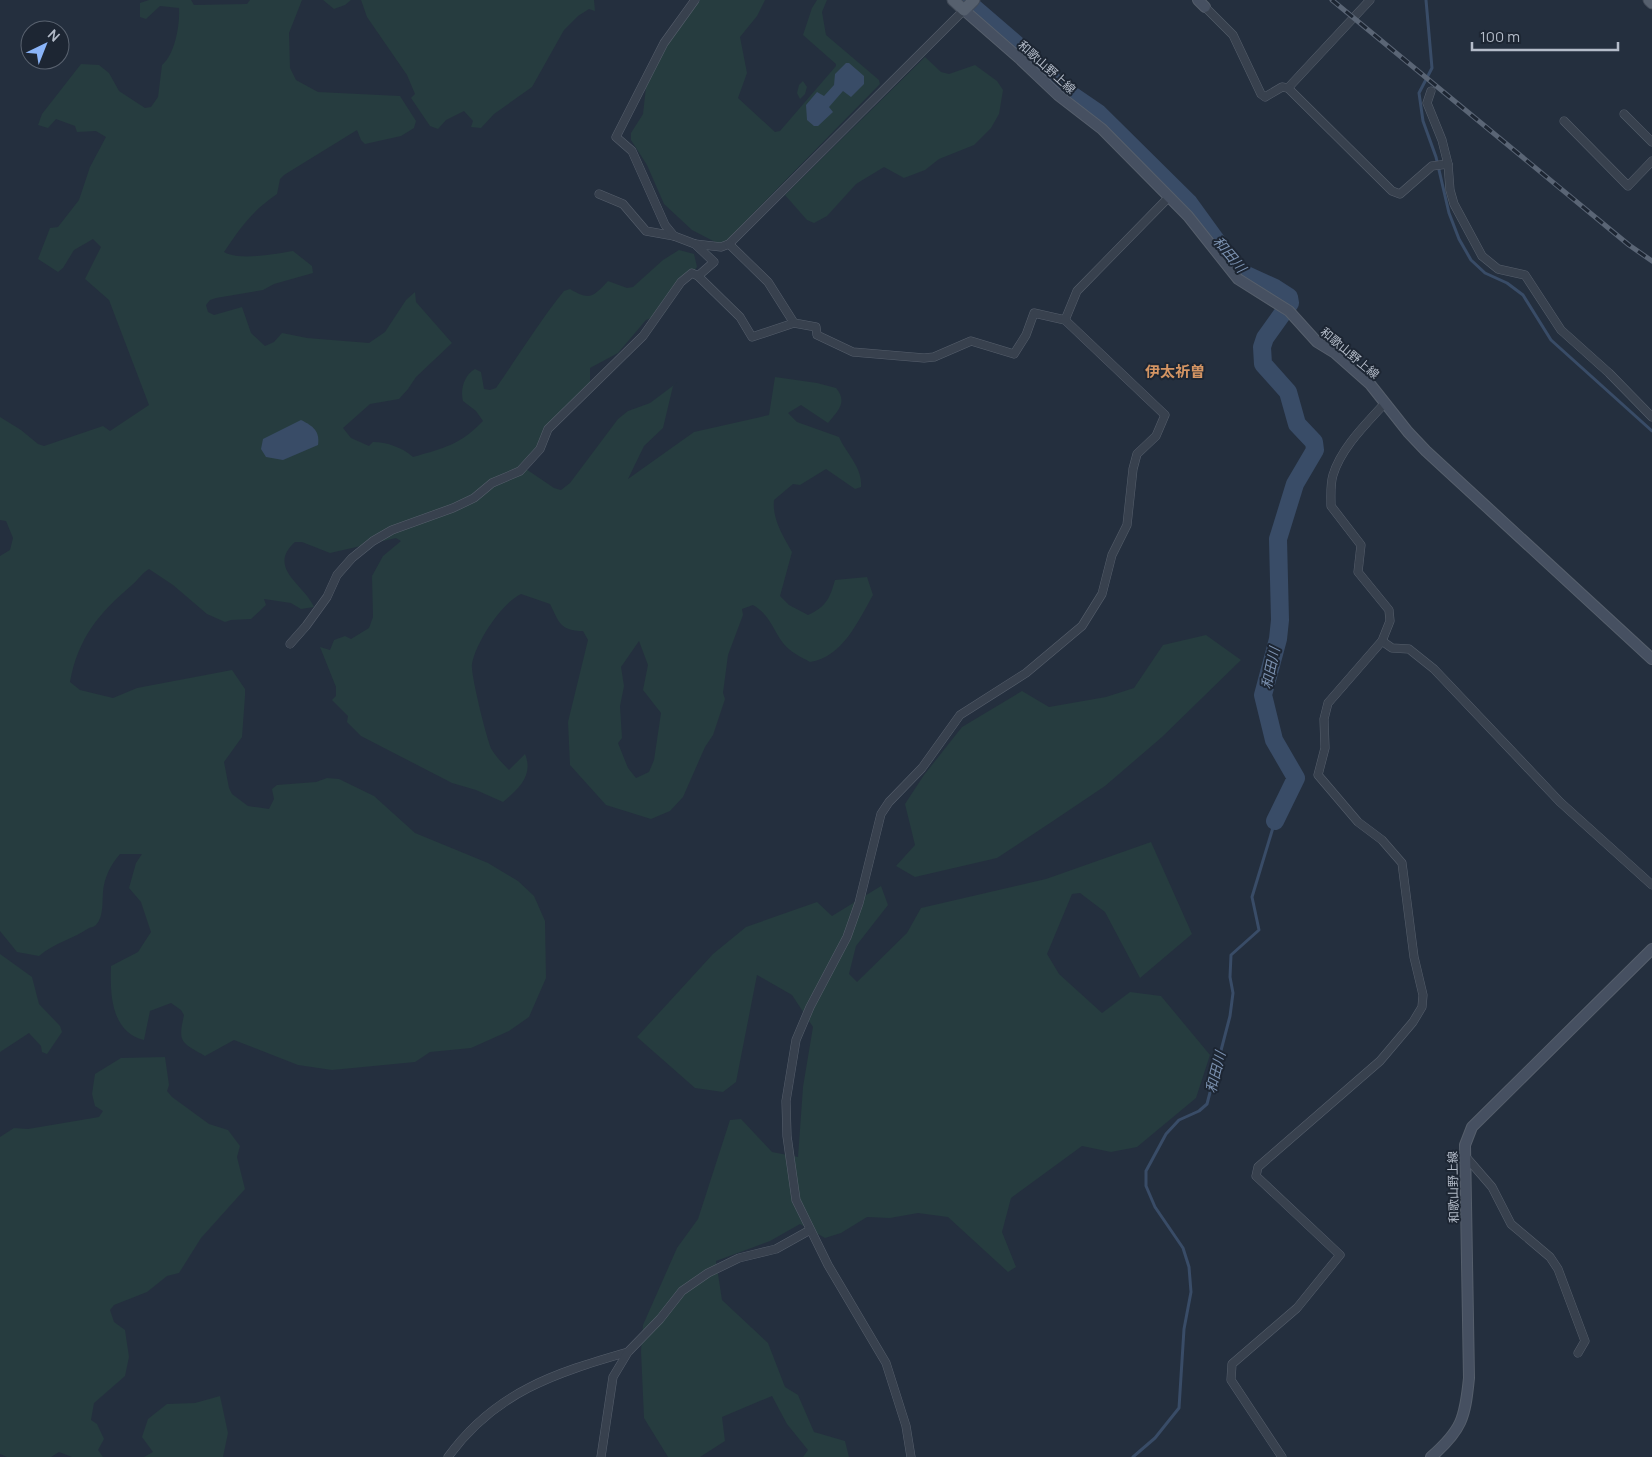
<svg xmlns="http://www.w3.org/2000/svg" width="1652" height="1457" font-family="Manrope,'Noto Sans JP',sans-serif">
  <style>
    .green { fill: #263c3f; fill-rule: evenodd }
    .water { fill: #394c67 }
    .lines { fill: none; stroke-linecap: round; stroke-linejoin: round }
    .stream { stroke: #394c67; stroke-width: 3 }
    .river { stroke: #394c67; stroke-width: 18 }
    .street-casing { stroke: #565f6c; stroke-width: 9 }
    .secondary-casing { stroke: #565f6c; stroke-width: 12 }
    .primary-casing { stroke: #414a57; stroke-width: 13 }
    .street { stroke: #38414e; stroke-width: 8 }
    .secondary { stroke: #465061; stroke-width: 10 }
    .primary { stroke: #56606e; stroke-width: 11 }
    .rail-casing { stroke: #5a6575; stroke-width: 5 }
    .rail { stroke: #1d2633; stroke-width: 3; stroke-dasharray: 9; stroke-linecap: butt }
    .labels { text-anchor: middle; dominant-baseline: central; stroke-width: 4; stroke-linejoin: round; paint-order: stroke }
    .street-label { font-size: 12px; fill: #b4bcc9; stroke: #1d2633 }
    .water-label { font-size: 14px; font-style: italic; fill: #7c92b1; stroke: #1d2633 }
    .quarter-label { font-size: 15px; font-weight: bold; fill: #d59563; stroke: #1d2633 }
  </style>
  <rect width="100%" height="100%" fill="#242f3e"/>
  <!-- green -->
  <g class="green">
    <path d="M 149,0 L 191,0 L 194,5 L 247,4 L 250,0 L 302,0 L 289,33 L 290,68 L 296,80 L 318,92 L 400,96 L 416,121 L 414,128 L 401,136 L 365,144 L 361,140 L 357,130 L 284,175 L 280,179 L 277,194 C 252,211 241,227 224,252 C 239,261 275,254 293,251 L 312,266 L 313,273 L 274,284 L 263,290 L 216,298 L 210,300 L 206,305 L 208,312 L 214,315 L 242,307 L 251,333 L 265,346 L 274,342 L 282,333 L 307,338 L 369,343 L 385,332 L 406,300 L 415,292 L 416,302 L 452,343 L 416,377 L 408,389 L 399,399 L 370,404 L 343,428 L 351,438 L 369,446 L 373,442 C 387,442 403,448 413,457 C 444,448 460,445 483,421 L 476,411 L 463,401 C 460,390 464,375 475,369 L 481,372 L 484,389 L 490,390 L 496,388 C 519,355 539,322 564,291 L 570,289 C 590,301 593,297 608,281 L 627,288 L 633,287 L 663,260 L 679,250 L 694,254 L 697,267 L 681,286 L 665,313 L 646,320 L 618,353 L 590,368 L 590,383 L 540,446 L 526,469 L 554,488 L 561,490 L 570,483 L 618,419 L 628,411 L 650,403 L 678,382 L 673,386 L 663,428 L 644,446 L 628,479 L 694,432 L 769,415 L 775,377 L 817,383 L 836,388 C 848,402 838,411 828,423 L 801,405 L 788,413 L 797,422 L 839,437 C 846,453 863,468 861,487 L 855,489 L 826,469 L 800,485 L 793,484 L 774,500 C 772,519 783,536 792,552 L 780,596 L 789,605 L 808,615 C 826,607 830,598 835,580 L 867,577 L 873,595 C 858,621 843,657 810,662 C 801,657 790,652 783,643 C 772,628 770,615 753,605 L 742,609 L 743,615 L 728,655 L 723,693 L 725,699 L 713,735 L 705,747 L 683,797 L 670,811 L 651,819 L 606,805 L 570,765 L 568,722 L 588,640 L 583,631 C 560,631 559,622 550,604 L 521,594 C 501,604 476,642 472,664 C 470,672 487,741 492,750 C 496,757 503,764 509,770 L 525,754 C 534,776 518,789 503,802 L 476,790 L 452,783 L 361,736 L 347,722 L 348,716 L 332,700 L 336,696 L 336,687 L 320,647 L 330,650 L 334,640 L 345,636 L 351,639 L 369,628 L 373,617 L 372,576 L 383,556 L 401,541 L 396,538 L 330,553 L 302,542 L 295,542 C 266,568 305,585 314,607 L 301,609 L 291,603 L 264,599 L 266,605 L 251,619 L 231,620 L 225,622 L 207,614 L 173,585 L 149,569 C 142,573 138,580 132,585 C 99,613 78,638 70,682 L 80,690 L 113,698 L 137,688 L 232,670 L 245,689 L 245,696 L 242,737 L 224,762 L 229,788 L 232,794 L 248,806 L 269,809 L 274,799 L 272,789 L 277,785 L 316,782 L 327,778 L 339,779 L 374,796 L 415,833 L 488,863 L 518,881 L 534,896 L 545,921 L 546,978 L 529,1017 L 509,1031 L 471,1048 L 430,1052 L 415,1062 L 332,1070 L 298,1065 L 234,1040 L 205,1056 C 180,1042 178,1042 184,1015 L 181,1010 L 171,1003 L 150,1011 L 144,1040 C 111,1032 110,994 111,966 L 138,952 L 151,932 L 141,902 L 129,888 L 136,863 L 142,854 L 120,854 C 111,864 104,878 103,892 C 102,902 104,916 96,925 C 94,927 91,927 89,928 C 73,939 54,943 39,956 L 17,952 L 0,931 L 0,556 L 10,550 L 13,538 L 6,521 L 0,520 L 0,417 L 21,430 L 38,444 L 44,446 L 103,426 L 110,431 L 149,405 L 109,300 L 85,279 L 101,247 L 93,239 L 74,250 L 63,268 L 58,272 L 38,259 L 50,228 L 58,227 L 79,200 L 90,167 L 106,137 L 96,131 L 77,132 L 75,126 L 56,119 L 48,128 L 38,125 L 42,114 L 81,64 L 99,65 L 109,73 L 119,91 L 145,108 L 151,107 L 158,97 L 162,65 C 175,54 180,25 179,8 L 160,6 L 146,19 L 140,17 L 140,3 ZM 639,641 L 648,665 L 643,690 L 661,713 L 654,760 L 649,772 L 636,778 L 628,768 L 618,743 L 622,738 L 620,706 L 624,686 L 621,667 Z"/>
    <path d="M 323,0 L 351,0 L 345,5 L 334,9 Z"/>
    <path d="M 361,0 L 594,0 L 595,11 L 589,9 L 578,16 L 564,30 L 532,87 L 494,114 L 481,128 L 471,127 L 473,121 L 464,111 L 446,120 L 438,129 L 430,126 L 411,98 L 415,94 L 407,75 L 367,17 Z"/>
    <path d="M 700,0 L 765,0 L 757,16 L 740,37 L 747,73 L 738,98 L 775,132 L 780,131 L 836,66 L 836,64 L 803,35 L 812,8 L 817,0 L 827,0 L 822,12 L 826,35 L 879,80 L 880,84 L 727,240 L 719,244 L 692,230 L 664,204 L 647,165 L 631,140 L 631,133 L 643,114 L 646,87 L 668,44 Z"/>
    <path d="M 925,57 L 941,72 L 949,74 L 975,65 L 997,81 L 1003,90 L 999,114 L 991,128 L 974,145 L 939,159 L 925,170 L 904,178 L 884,167 L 856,184 L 827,216 L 814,223 L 807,220 L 785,195 Z"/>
    <path d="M 803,81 L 807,87 L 805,94 L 800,99 L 797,93 L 799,85 Z"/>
    <path d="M 1206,635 L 1241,660 L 1162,737 L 1105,786 L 1053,821 L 997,858 L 915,877 L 896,866 L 915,845 L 905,804 L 924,775 L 962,727 L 1022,691 L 1049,707 L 1106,697 L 1134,688 L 1163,645 Z"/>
    <path d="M 1151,842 L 1192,934 L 1140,978 L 1105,912 L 1080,893 L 1072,894 L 1047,954 L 1059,974 L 1102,1013 L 1130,992 L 1161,996 L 1210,1055 L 1196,1098 L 1137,1147 L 1111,1152 L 1082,1146 L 1011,1198 L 1002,1232 L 1016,1267 L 1008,1272 L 948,1217 L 918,1213 L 890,1218 L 867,1217 L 841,1233 L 825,1238 L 800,1224 L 770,1241 L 716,1261 L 722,1300 L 768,1343 L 785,1387 L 798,1395 L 814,1432 L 845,1441 L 849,1457 L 803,1457 L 808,1450 L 787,1424 L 772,1396 L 722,1417 L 725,1441 L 700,1457 L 668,1457 L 644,1418 L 641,1351 L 643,1325 L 677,1248 L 698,1219 L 730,1120 L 741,1119 L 772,1152 L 798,1157 L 803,1087 L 813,1027 L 792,995 L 757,975 L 736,1082 L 723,1092 L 695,1088 L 637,1037 L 713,954 L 746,927 L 817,902 L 832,916 L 881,886 L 888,905 L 856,946 L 849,974 L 857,982 L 907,933 L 921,908 L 1046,879 Z"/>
    <path d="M 0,954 L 32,977 L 39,1004 L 60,1026 L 62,1032 L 47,1054 L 42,1052 L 41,1046 L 29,1033 L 0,1052 Z"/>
    <path d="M 165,1057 L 169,1085 L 167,1091 L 172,1097 L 209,1124 L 228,1130 L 240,1146 L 237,1157 L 245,1189 L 201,1238 L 179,1273 L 167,1276 L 147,1292 L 114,1305 L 110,1310 L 114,1322 L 125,1330 L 129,1357 L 125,1376 L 94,1403 L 91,1420 L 97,1424 L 104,1439 L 98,1450 L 103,1457 L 72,1457 L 59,1452 L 51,1457 L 7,1457 L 0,1454 L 0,1137 L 14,1128 L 28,1129 L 99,1117 L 103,1111 L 95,1106 L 92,1094 L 95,1074 L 121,1058 Z"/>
    <path d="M 220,1396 L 228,1433 L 223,1457 L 144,1457 L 153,1452 L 142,1437 L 148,1419 L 167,1404 L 195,1403 Z"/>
  </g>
  <!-- water -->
  <g class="water">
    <path d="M 846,63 L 849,63 L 864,76 L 864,84 L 851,97 L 843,91 L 829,107 L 833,112 L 818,126 L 814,126 L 807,120 L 806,105 L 817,92 L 824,96 L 834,85 L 835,74 Z"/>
    <path d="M 301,420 C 313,426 320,431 318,445 L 283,460 L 266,457 L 261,449 L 263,439 Z"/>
  </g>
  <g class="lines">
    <!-- stream -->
    <g class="stream">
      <path d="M 1426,0 L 1432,68 L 1419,93 L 1423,121 L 1436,157 L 1449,213 L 1459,239 L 1471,260 L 1485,273 L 1507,283 L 1523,295 L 1551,340 L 1652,431"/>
      <path d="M 1133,1457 L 1155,1438 L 1179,1408 L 1184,1329 L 1191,1292 L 1189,1267 L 1183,1248 L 1155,1207 L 1146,1186 L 1146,1171 L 1166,1134 L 1179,1120 L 1199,1111 L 1207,1104 L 1230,1016 L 1233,993 L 1230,977 L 1231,955 L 1259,930 L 1252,897 L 1275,821"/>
    </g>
    <!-- river -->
    <path class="river" d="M 965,0 L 1023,50 L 1057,85 L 1098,113 L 1189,203 L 1231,261 L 1242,273 L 1275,288 L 1289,297 L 1290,303 L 1265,338 L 1262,347 L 1263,364 L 1288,392 L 1297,424 L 1314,442 L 1315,450 L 1295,484 L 1278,539 L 1280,620 L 1278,639 L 1263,695 L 1274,740 L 1296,778 L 1275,821"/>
    <!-- street casing -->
    <g class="street-casing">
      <g id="street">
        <path d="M 1205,7 L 1233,35 L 1261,94 L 1265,97 L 1282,87 L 1288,88 L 1370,0"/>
        <path d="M 1288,88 L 1392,191 L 1400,194 L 1432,166 L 1448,164"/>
        <path d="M 1431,91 L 1427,103 L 1442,140 L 1448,164 L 1450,190 L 1454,204 L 1482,256 L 1498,269 L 1525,275 L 1561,330 L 1609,373 L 1652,417"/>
        <path d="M 1624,114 L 1652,142"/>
        <path d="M 1564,121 L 1628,186 L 1652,161"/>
        <path d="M 599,194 L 623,204 L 646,231 L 674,236"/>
        <path d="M 695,244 L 721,247 L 729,244 L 964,10"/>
        <path d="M 729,244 L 768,282 L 794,323 L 816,327 L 817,335 L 853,352 L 924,358 L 934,357 L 971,341 L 1014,354 L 1026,335 L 1034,313 L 1065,320 L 1165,415 L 1156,436 L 1137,454 L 1133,469 L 1127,525 L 1112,555 L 1102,594 L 1082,626 L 1026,673 L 960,715 L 922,768 L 889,802 L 881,814 L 859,903 L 847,937 L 810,1007 L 796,1040 L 786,1101 L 787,1136 L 796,1200 L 828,1265 L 886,1363 L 906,1426 L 911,1457"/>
        <path d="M 698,276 L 740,317 L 752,337 L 794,323"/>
        <path d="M 1065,320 L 1077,291 L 1169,197"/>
        <path d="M 1382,641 L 1392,648 L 1409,649 L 1434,669 L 1560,802 L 1652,885"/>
        <path d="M 290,644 L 306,626 L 327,597 L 337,575 L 352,558 L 373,541 L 392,530 L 453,508 L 474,498 L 492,483 L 520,471 L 540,449 L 548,429 L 643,336 L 681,282 L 692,273 L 698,276 L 714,262 L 695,244 L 674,236 L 665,225 L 632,151 L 616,137 L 664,43 L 695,0"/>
        <path d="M 1466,1157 L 1492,1187 L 1511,1224 L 1550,1257 L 1558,1269 L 1585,1341 L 1578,1353"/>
        <path d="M 448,1457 C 495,1392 555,1373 628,1352"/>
        <path d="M 601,1457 L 613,1377 L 628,1352 L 660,1319 L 682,1291 L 708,1273 L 739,1258 L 776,1249 L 810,1230"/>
        <path d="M 1282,1457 L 1231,1380 L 1232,1364 L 1297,1308 L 1340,1255 L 1256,1176 L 1258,1167 L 1380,1061 L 1413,1022 L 1422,1007 L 1423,995 L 1414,957 L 1402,863 L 1382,840 L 1358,822 L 1318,775 L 1325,748 L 1324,719 L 1328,703 L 1382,641 L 1390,621 L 1389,610 L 1358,572 L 1361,545 L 1331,506 C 1331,496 1330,485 1333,475 C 1341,448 1366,424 1385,403"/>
      </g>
    </g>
    <!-- secondary casing -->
    <g class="secondary-casing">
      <g id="secondary">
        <path d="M 1198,0 L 1205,7"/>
        <path d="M 964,10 L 1019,58 L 1058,95 L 1102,129 L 1188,216 L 1238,279 L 1289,311 L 1317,342 L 1335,353 L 1370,384 L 1408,432 L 1426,451 L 1652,659"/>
        <path d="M 1431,1457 C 1462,1430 1465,1418 1469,1378 L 1465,1145 L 1472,1127 L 1652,949"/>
      </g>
    </g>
    <!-- primary casing -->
    <g class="primary-casing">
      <g id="primary">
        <path d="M 953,0 L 964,10 L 974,0"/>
        <path d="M 1649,0 L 1652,3"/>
      </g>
    </g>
    <!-- street -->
    <use href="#street" class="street"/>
    <!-- secondary -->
    <use href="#secondary" class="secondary"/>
    <!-- primary -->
    <use href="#primary" class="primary"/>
    <!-- rail casing -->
    <g class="rail-casing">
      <path id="rail" d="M 1332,0 L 1629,245 L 1652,261"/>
    </g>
    <!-- rail -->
    <use href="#rail" class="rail"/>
  </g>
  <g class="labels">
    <!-- street labels -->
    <g class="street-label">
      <text transform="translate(1047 67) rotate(42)">和歌山野上線</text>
      <text transform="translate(1350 353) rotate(40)">和歌山野上線</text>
      <text transform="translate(1453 1187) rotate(-91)">和歌山野上線</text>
    </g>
    <!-- water labels -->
    <g class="water-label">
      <text transform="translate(1230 254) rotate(50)">和田川</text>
      <text transform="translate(1270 668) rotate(-78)">和田川</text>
      <text transform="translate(1215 1072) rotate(-76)">和田川</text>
    </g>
    <!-- quarter labels -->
    <g class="quarter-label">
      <text x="1175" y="371">伊太祈曽</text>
    </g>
  </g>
  <!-- north arrow -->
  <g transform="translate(45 45) rotate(43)"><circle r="24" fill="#1d2633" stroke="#59626f"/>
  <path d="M0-4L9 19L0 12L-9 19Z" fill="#8ab4f8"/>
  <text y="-8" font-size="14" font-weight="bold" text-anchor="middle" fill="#b4bcc9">N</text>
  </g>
  <!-- scale -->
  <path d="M1472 42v8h146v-8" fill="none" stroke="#b4bcc9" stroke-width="2.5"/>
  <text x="1480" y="42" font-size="15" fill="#b4bcc9" stroke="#1d2633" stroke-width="4" paint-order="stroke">100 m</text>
</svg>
